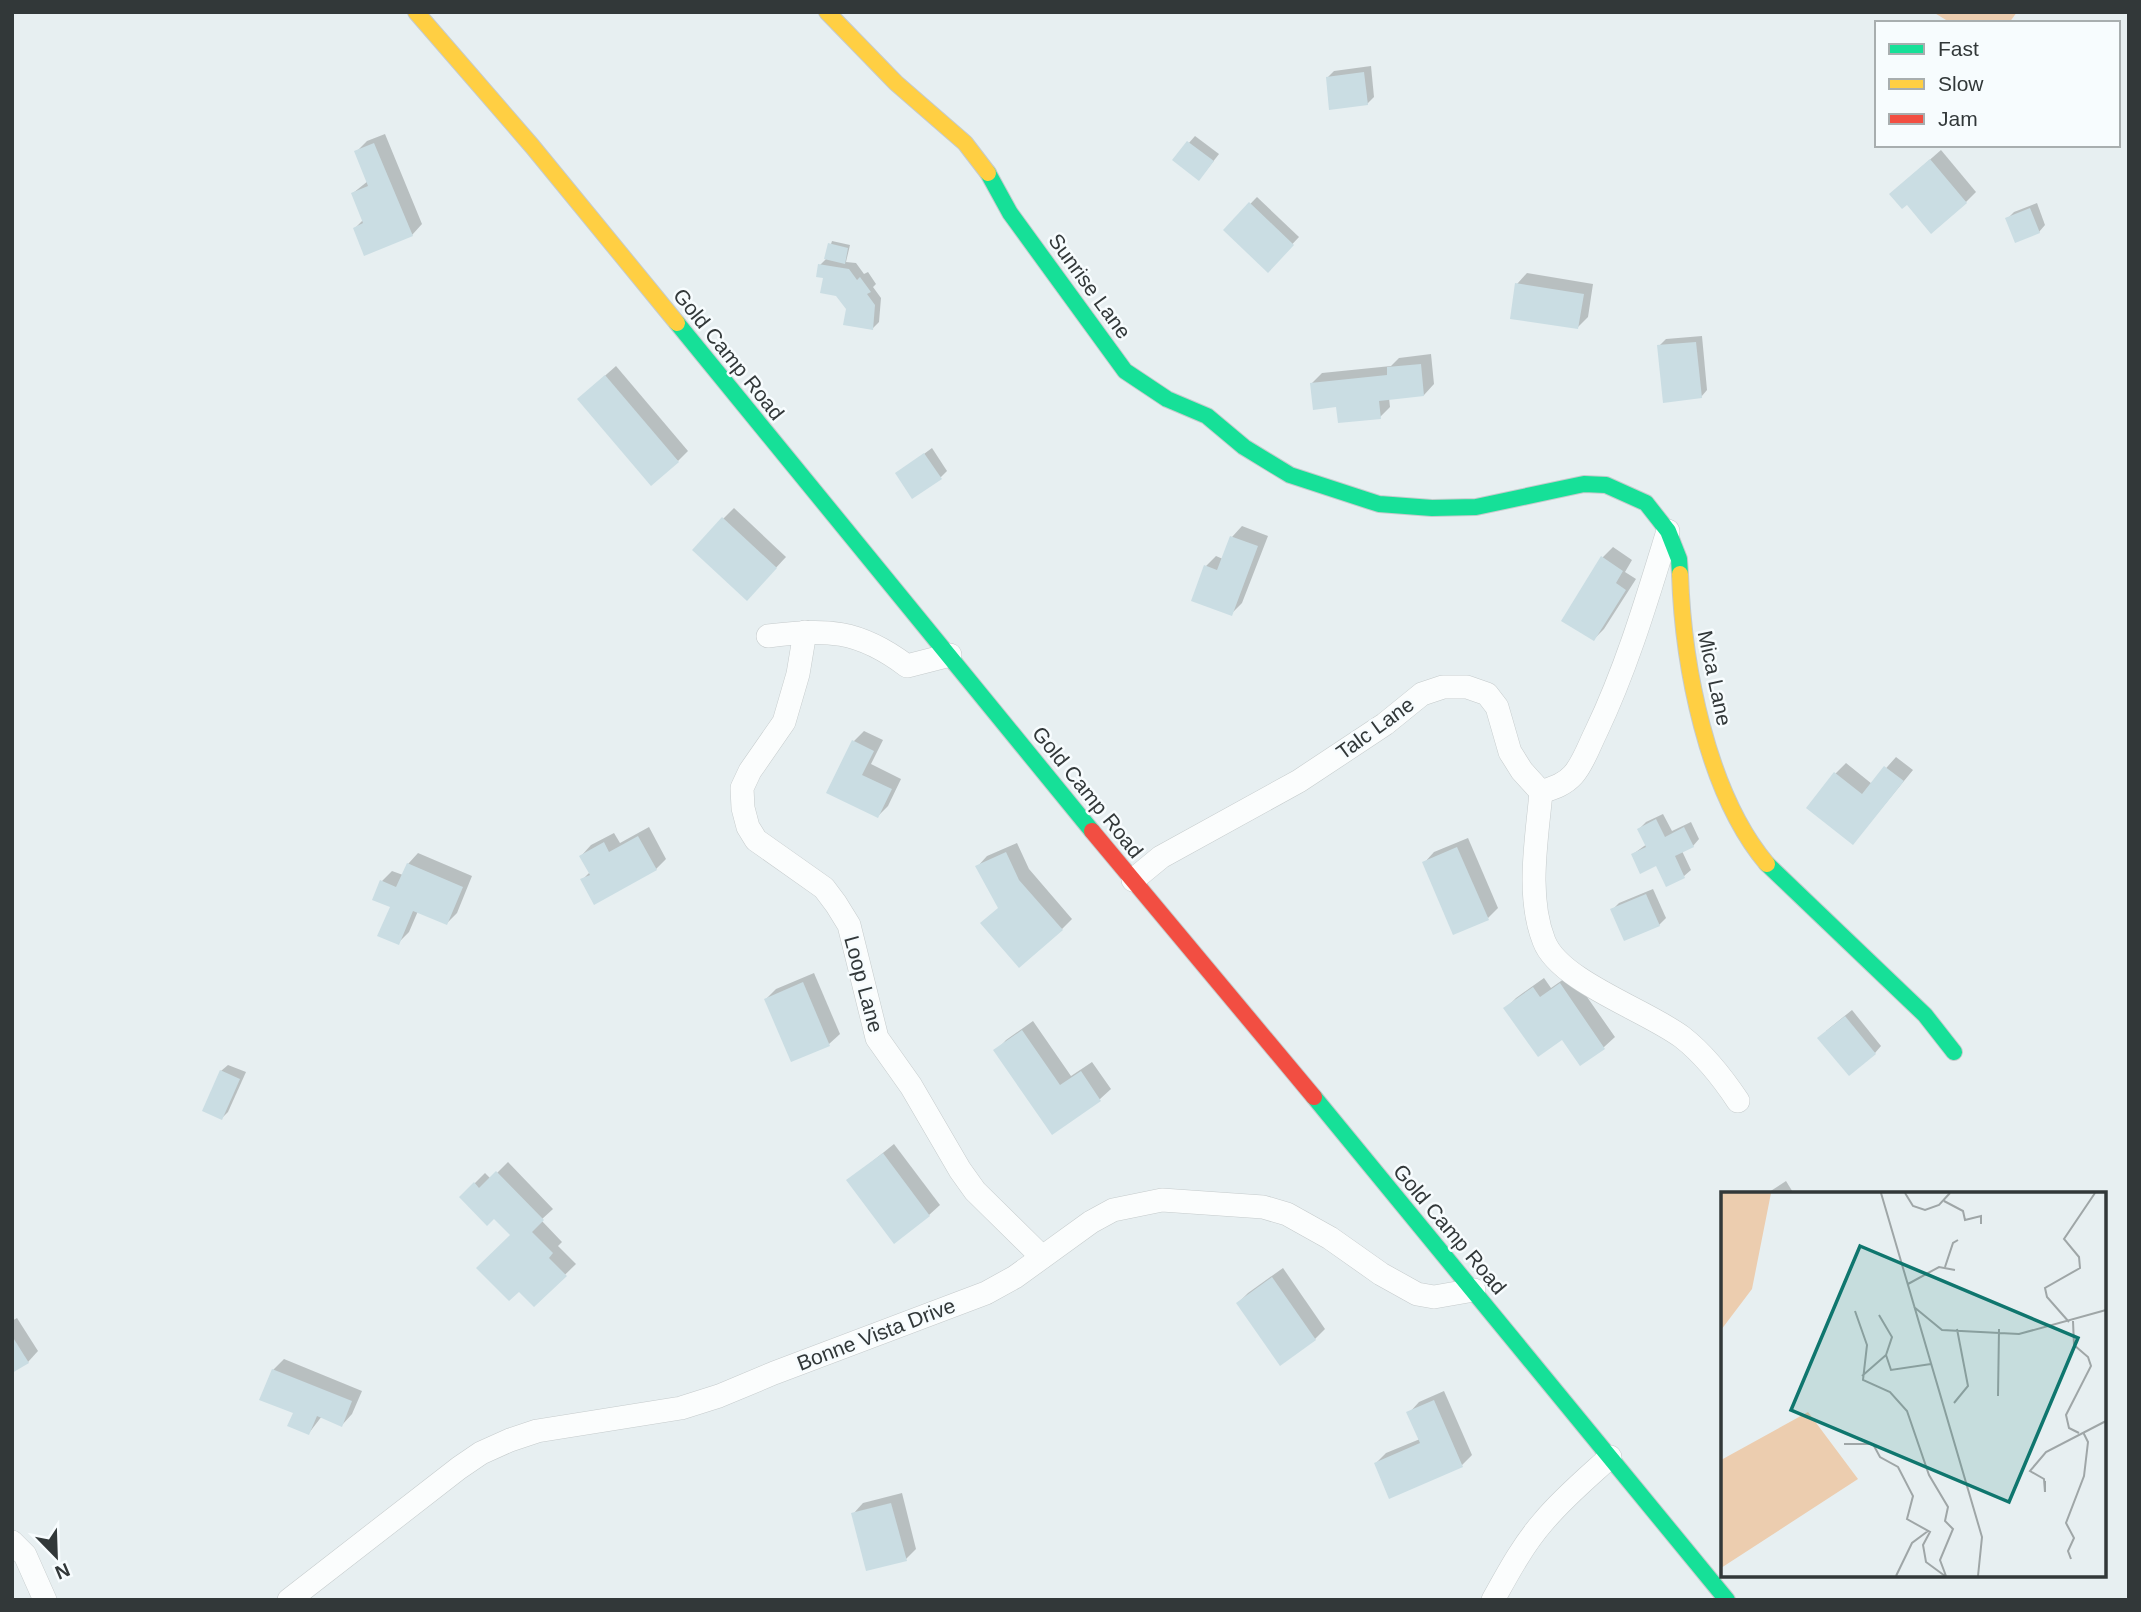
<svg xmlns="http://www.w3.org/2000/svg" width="2141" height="1612" font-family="Helvetica,sans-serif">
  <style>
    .green { fill: #eccdaf }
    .shadow { fill: #0003 }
    .building { fill: #cadde3 }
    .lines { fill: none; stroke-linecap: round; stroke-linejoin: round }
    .street-casing { stroke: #c5cbcc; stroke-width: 24 }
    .fast-casing { stroke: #c5cbcc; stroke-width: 18 }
    .slow-casing { stroke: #c5cbcc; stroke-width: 18 }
    .jam-casing { stroke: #c5cbcc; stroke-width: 18 }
    .street { stroke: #fbfdfd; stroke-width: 23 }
    .fast { stroke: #16e098; stroke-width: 16 }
    .slow { stroke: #ffcf43; stroke-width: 16 }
    .jam { stroke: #f24e42; stroke-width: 16 }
    .labels { text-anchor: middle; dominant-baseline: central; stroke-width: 5; stroke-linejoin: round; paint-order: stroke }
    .street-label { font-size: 21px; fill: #323839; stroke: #f7fcfe }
    .inset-road { fill: none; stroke: #9fa6a7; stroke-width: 2 }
    .view { fill: #0f766e; fill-opacity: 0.15; stroke: #0f766e; stroke-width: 3.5 }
    .inset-edge { fill: none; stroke: #323839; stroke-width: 3.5 }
  </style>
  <rect width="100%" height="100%" fill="#e7eff1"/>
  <!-- green -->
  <path class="green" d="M 1933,12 L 2017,12 L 2009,23 L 1951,23 Z"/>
  <!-- shadow -->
  <g class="shadow">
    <path d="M 1371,66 L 1374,97 L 1367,104 L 1328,77 L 1334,71 Z"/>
    <path d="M 385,134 L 422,224 L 412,235 L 355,228 L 364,219 L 353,193 L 368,181 L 356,152 L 367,141 Z"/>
    <path d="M 1195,136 L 1219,154 L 1205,172 L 1174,160 Z"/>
    <path d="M 1941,150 L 1976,192 L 1966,202 L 1902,184 Z"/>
    <path d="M 1257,197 L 1299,237 L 1268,270 L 1225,230 Z"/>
    <path d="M 2037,203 L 2045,225 L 2039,232 L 2007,219 L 2014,212 Z"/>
    <path d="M 832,241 L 850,245 L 846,262 L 856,263 L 864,274 L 868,272 L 876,284 L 873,287 L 881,298 L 879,322 L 873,328 L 847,308 L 825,277 L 820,265 L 826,259 Z"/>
    <path d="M 1527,273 L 1593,284 L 1588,317 L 1578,327 L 1517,284 Z"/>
    <path d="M 1702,336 L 1707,390 L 1701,397 L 1659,346 L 1666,339 Z"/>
    <path d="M 1431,354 L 1434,384 L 1424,395 L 1389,398 L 1390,407 L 1380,417 L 1312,383 L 1322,373 L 1391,366 L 1399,358 Z"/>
    <path d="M 616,366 L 688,451 L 678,461 L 590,389 Z"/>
    <path d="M 932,448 L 947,471 L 941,477 L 897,474 Z"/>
    <path d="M 734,508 L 786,557 L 757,588 L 723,519 Z"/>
    <path d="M 1242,526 L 1268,536 L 1242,603 L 1231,614 L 1206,566 L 1216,556 L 1223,559 L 1232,537 Z"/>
    <path d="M 1613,547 L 1632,560 L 1625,572 L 1636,579 L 1604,629 L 1594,639 L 1603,557 Z"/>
    <path d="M 864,731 L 883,740 L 871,764 L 901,779 L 888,806 L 878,816 L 828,793 L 853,742 Z"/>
    <path d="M 1896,757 L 1913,770 L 1853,843 L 1835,774 L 1846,763 L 1872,784 Z"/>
    <path d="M 1663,814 L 1672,831 L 1691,822 L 1699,839 L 1693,846 L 1682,851 L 1691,870 L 1684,876 L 1667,885 L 1657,864 L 1633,854 L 1647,844 L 1639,829 L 1646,822 Z"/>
    <path d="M 649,827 L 666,859 L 656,869 L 582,880 L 590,872 L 581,856 L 591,845 L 614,833 L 620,843 Z"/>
    <path d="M 1468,838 L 1498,908 L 1488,918 L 1424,863 L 1434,852 Z"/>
    <path d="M 1017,843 L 1029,869 L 1072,919 L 1062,929 L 999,907 L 977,867 L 987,856 Z"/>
    <path d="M 418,853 L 472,876 L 457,913 L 447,923 L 418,911 L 409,932 L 398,943 L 392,906 L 382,881 L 392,871 L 403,875 L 408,864 Z"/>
    <path d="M 1653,889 L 1666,918 L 1659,925 L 1612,910 L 1619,903 Z"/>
    <path d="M 814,973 L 840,1034 L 829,1044 L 792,1060 L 766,999 L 776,989 Z"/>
    <path d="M 1571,974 L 1615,1037 L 1604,1047 L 1580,1064 L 1562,1038 L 1506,1008 L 1516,998 L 1544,978 L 1551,988 Z"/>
    <path d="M 1852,1010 L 1881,1046 L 1875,1053 L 1826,1031 Z"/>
    <path d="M 1033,1021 L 1071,1076 L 1092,1062 L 1111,1089 L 1100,1099 L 1052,1132 L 996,1051 L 1006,1040 Z"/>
    <path d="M 228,1065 L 246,1072 L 228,1112 L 222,1118 L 221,1071 Z"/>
    <path d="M 894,1144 L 940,1205 L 929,1215 L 848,1181 Z"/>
    <path d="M 508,1162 L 553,1209 L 541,1220 L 562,1242 L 558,1246 L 576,1264 L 534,1305 L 512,1235 L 495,1217 L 461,1197 L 485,1173 L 491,1179 Z"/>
    <path d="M 1786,1181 L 1794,1194 L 1766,1194 Z"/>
    <path d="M 1283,1268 L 1325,1329 L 1315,1339 L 1238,1303 L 1248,1293 Z"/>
    <path d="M 17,1318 L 38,1351 L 28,1362 L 12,1371 L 12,1321 Z"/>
    <path d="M 284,1359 L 362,1391 L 352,1414 L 342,1425 L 322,1416 L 309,1433 L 295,1412 L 273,1370 Z"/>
    <path d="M 1444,1391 L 1472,1455 L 1462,1465 L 1376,1463 L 1386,1453 L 1420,1439 L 1409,1413 L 1419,1402 Z"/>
    <path d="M 902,1493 L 916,1549 L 906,1559 L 853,1514 L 863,1503 Z"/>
  </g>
  <!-- building -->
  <g class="building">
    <path d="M 1364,72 L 1368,105 L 1329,110 L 1326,77 Z"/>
    <path d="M 1187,141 L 1214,161 L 1199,181 L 1172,160 Z"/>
    <path d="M 374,143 L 413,236 L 364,256 L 353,228 L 363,223 L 351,193 L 368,186 L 354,151 Z"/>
    <path d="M 1930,159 L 1967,203 L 1931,234 L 1907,205 L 1902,209 L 1889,194 Z"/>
    <path d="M 1249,202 L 1294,245 L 1268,273 L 1223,230 Z"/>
    <path d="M 2030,208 L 2040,233 L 2015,243 L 2005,218 Z"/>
    <path d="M 828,243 L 848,248 L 845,264 L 824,259 Z"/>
    <path d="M 818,264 L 849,269 L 857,280 L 860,277 L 871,292 L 867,294 L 875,305 L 873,330 L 843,325 L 846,309 L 836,296 L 820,293 L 823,278 L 816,277 Z"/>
    <path d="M 1515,283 L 1584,294 L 1578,329 L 1510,319 Z"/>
    <path d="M 1696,342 L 1702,398 L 1663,403 L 1657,345 Z"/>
    <path d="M 1421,364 L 1424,396 L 1379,401 L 1381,419 L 1338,423 L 1336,407 L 1313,410 L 1310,383 L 1387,375 L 1387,367 Z"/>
    <path d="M 605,375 L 679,462 L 651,486 L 577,399 Z"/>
    <path d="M 924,453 L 942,479 L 912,499 L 895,473 Z"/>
    <path d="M 722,517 L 777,568 L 747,601 L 692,550 Z"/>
    <path d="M 1230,536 L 1258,546 L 1232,616 L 1191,601 L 1204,565 L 1217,570 Z"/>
    <path d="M 1601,556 L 1623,571 L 1616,583 L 1626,590 L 1594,641 L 1561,621 Z"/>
    <path d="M 852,740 L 874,751 L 862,775 L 892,789 L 878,818 L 826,793 Z"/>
    <path d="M 1884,766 L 1904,781 L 1853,845 L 1806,808 L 1834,772 L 1862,794 Z"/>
    <path d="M 1656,819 L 1665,837 L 1684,827 L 1694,847 L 1675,856 L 1685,878 L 1666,887 L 1656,866 L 1640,874 L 1631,854 L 1646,847 L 1637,829 Z"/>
    <path d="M 638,836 L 657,870 L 594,905 L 580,879 L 590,875 L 579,856 L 604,842 L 609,852 Z"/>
    <path d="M 1457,847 L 1489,920 L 1453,935 L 1422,862 Z"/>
    <path d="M 1006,852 L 1019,880 L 1063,930 L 1019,968 L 980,923 L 998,908 L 975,866 Z"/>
    <path d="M 407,863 L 463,887 L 447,925 L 413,911 L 399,945 L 377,936 L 390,907 L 372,900 L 380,880 L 396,887 Z"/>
    <path d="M 1646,894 L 1660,926 L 1624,941 L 1610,909 Z"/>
    <path d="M 803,982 L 830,1046 L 791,1062 L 764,999 Z"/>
    <path d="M 1560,983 L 1605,1049 L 1580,1066 L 1562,1040 L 1538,1057 L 1503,1008 L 1533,987 L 1540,997 Z"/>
    <path d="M 1845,1016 L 1876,1054 L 1849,1076 L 1817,1038 Z"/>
    <path d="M 1022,1030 L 1060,1085 L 1081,1071 L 1101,1101 L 1052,1135 L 993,1050 Z"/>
    <path d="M 220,1070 L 240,1079 L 222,1120 L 202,1111 Z"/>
    <path d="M 883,1153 L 930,1216 L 894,1244 L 846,1180 Z"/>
    <path d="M 496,1171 L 544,1220 L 532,1232 L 553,1253 L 549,1258 L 567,1276 L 534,1307 L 519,1292 L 509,1301 L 476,1268 L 510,1235 L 494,1219 L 487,1226 L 459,1197 L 474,1182 L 479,1188 Z"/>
    <path d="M 1272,1277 L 1316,1340 L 1280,1366 L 1236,1303 Z"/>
    <path d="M 12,1336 L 29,1363 L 12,1373 Z"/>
    <path d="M 272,1369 L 352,1401 L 342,1427 L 317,1416 L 309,1435 L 287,1426 L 293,1413 L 259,1400 Z"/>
    <path d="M 1434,1400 L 1463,1467 L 1389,1499 L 1374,1463 L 1420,1443 L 1406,1412 Z"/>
    <path d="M 891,1503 L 907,1561 L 866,1571 L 851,1513 Z"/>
  </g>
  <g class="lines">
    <!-- street casing -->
    <g class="street-casing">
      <g id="street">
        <path d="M 805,632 L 798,674 L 784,722 L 750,771 L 742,788 L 743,808 L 748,827 L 756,840 L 824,888 L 836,904 L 849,925 L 877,1038 L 911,1086 L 960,1170 L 975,1191 L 1042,1257"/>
        <path d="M 768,636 C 827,629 858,629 907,666 L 950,655"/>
        <path d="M 1541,792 C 1537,839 1526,895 1544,941 C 1559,981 1646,1010 1682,1037 C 1705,1055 1722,1077 1738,1101"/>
        <path d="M 1541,792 C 1553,788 1564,785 1573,775 C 1583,764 1589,746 1596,732 C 1627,667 1647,599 1668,531"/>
        <path d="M 1133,880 L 1161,857 L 1299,781 L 1385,724 L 1422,694 L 1443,687 L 1467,687 L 1487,694 L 1497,707 L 1510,752 L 1522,771 L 1541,792"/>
        <path d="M 12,1542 L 25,1555 L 45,1600"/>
        <path d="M 289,1600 L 459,1468 L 481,1453 L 510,1440 L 537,1431 L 681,1408 L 719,1396 L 774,1373 L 986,1293 L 1015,1277 L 1091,1222 L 1113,1210 L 1162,1200 L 1263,1207 L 1287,1214 L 1330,1238 L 1381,1274 L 1417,1294 L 1434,1297 L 1474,1290"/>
        <path d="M 1493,1600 C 1508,1573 1523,1545 1543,1522 C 1563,1498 1587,1478 1610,1457"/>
      </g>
    </g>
    <!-- fast casing -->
    <g class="fast-casing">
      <g id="fast">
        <path d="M 988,173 L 1010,213 L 1125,371 L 1167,399 L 1207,416 L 1244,447 L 1290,475 L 1379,504 L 1432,508 L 1476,507 L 1584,484 L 1606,485 L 1646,503 L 1668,531 L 1679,559 L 1680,574"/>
        <path d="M 677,323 L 1092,831"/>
        <path d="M 1767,864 L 1925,1015 L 1954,1052"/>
        <path d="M 1314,1097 L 1727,1600"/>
      </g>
    </g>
    <!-- slow casing -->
    <g class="slow-casing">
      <g id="slow">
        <path d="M 416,12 L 532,146 L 677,323"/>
        <path d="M 827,12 L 896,83 L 965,143 L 988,173"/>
        <path d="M 1680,574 C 1683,665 1707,793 1767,864"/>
      </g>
    </g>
    <!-- jam casing -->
    <g class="jam-casing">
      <path id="jam" d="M 1092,831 L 1314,1097"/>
    </g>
    <!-- street -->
    <use href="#street" class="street"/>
    <!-- fast -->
    <use href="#fast" class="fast"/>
    <!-- slow -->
    <use href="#slow" class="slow"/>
    <!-- jam -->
    <use href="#jam" class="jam"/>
  </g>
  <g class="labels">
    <!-- street labels -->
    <g class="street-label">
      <text transform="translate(1090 286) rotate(54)">Sunrise Lane</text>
      <text transform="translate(729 354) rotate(51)">Gold Camp Road</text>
      <text transform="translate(1715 678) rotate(78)">Mica Lane</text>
      <text transform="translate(1375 728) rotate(-36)">Talc Lane</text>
      <text transform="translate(1088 792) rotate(51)">Gold Camp Road</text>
      <text transform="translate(864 984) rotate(75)">Loop Lane</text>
      <text transform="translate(1450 1229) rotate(50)">Gold Camp Road</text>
      <text transform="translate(876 1334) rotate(-21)">Bonne Vista Drive</text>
    </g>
  </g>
  <!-- overview -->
  <g transform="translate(1721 1192)">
    <rect width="385" height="385" fill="#e7eff1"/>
    <path d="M 0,1 L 50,1 L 31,97 L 0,138 ZM 87,220 L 137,287 L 0,376 L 0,268 Z" fill="#eccdaf"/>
    <path class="inset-road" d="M 160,1 L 261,345 L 257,384M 184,1 L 192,14 L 204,18 L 218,13 L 229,1M 223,9 L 242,19 L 244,28 L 260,24 L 260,32M 224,75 L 232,51 L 237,48M 187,92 L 218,75 L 234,78M 193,115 L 221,138 L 298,142 L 385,118M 134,119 L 146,153 L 142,188 L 169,200 L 186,219 L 208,283 L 227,315 L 224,329 L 232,337 L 219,368 L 225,384M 158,123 L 171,145 L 165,163M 352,129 L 353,153 L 367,165 L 370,174 L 345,223 L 348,236 L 358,241M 348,130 L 326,105 L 324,96 L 359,76 L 358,65 L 343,47 L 374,1M 165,163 L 170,178 L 210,172M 141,184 L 165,163M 277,204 L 278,137M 233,211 L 247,194 L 236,137M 123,252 L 152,252 L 159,265 L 177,275 L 192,304 L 186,327 L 209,340 L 202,353 L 205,370 L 224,384M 324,289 L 324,300 L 323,287 L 309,279 L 325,260 L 385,229M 350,367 L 347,359 L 353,346 L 345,331 L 363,284 L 367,250 L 362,240M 175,384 L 191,351 L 207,339"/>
    <path class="view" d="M 139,54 L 357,146 L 288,310 L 70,218 Z"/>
    <rect width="385" height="385" class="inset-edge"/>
  </g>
  <!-- border -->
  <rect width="2141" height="1612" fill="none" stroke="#323839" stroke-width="28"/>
  <!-- legend -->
  <rect x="1875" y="21" width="245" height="126" fill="#f7fcfe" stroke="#a8aeaf" stroke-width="2"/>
  <rect x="1889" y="44" width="35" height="10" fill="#16e098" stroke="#a8aeaf" stroke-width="2"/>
  <text x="1938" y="56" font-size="21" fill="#323839">Fast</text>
  <rect x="1889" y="79" width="35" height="10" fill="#ffcf43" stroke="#a8aeaf" stroke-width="2"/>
  <text x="1938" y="91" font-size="21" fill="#323839">Slow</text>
  <rect x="1889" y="114" width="35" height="10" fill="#f24e42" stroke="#a8aeaf" stroke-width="2"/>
  <text x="1938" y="126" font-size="21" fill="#323839">Jam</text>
  <!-- north arrow -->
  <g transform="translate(56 1556) rotate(157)" stroke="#f7fcfe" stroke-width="5" paint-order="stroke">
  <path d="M0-5L12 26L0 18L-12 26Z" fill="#323839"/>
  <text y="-10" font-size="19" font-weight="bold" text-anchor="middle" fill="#323839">N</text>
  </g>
</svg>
